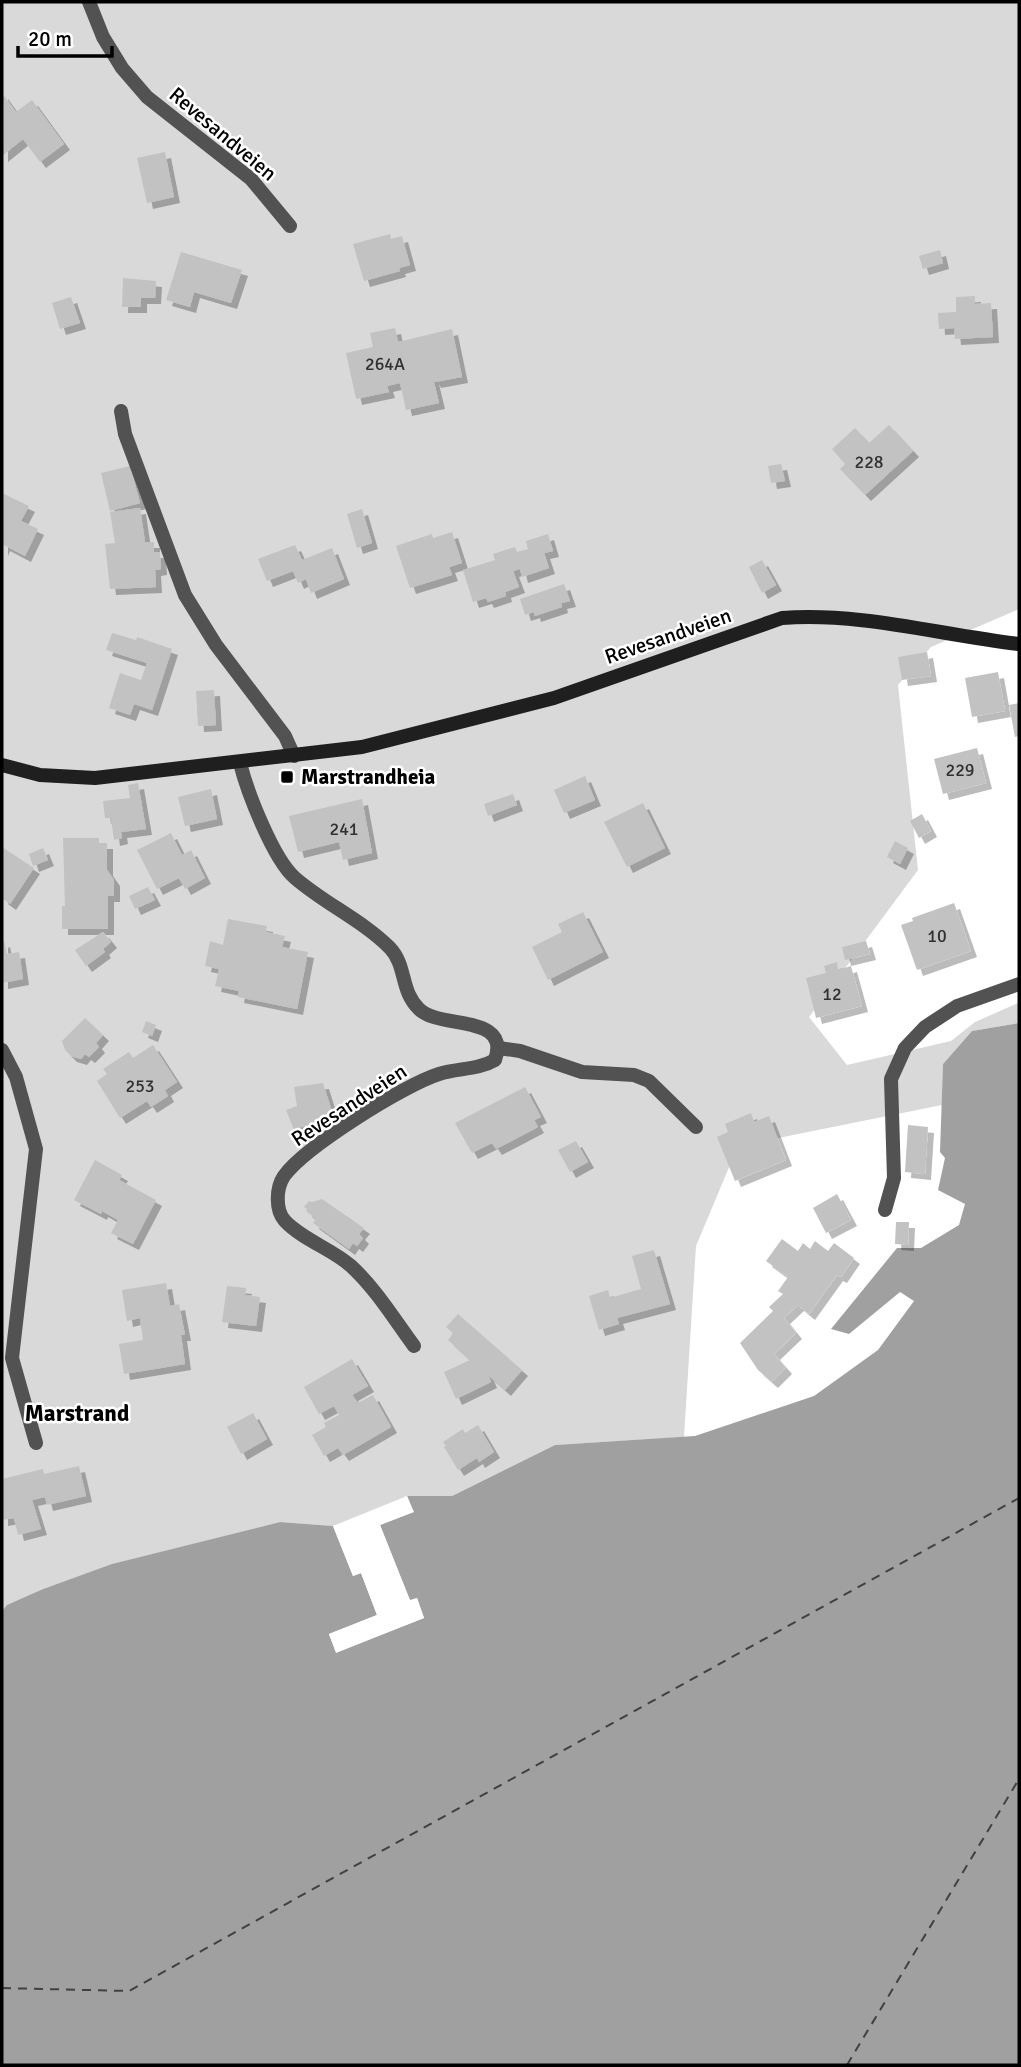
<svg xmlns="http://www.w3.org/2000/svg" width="1021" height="2067" font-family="Signika,sans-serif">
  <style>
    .green { fill: #d9d9d9 }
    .water { fill: #a0a0a0 }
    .pier { fill: #fff }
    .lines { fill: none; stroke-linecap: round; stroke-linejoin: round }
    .ferry { stroke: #414141; stroke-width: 2; stroke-dasharray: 9 7; stroke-linecap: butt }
    .building { fill: #c2c2c2; filter: url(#shadow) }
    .minor { stroke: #525252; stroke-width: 14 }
    .secondary { stroke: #1f1f1f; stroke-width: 14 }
    .poi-dot { fill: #000; stroke: #fff; stroke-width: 2.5 }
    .labels { text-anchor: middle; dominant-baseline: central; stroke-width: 5; stroke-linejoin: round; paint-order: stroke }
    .number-label { font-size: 18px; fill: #303030 }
    .street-label { font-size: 21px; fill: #000; stroke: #fff }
    .poi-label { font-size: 21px; font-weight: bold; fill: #000; stroke: #fff; text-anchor: start }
    .neighbourhood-label { font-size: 23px; font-weight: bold; fill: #000; stroke: #fff }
  </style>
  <defs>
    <filter id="shadow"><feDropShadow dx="6" dy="6" stdDeviation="0" flood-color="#0004"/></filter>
  </defs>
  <rect width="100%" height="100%" fill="#fff"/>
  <!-- green -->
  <path class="green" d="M 2,2 L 1019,2 L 1019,609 L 931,647 L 898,685 L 918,870 L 809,1017 L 847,1065 L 951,1041 L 975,1022 L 1018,1003 L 1019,1023 L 972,1031 L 943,1064 L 942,1105 L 738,1146 L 696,1246 L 684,1437 L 555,1445 L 452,1496 L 407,1496 L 333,1526 L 280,1522 L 113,1564 L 43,1589 L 8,1605 L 2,1611 Z"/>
  <!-- water -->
  <path class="water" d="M 1019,1023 L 1019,2065 L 2,2065 L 2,1611 L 7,1605 L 43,1589 L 112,1564 L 280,1522 L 333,1526 L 353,1576 L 361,1573 L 377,1615 L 329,1634 L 336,1652 L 424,1618 L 417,1598 L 410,1601 L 380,1525 L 413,1512 L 407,1496 L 452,1496 L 555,1445 L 695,1436 L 814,1396 L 878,1350 L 914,1301 L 900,1292 L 849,1334 L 831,1329 L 897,1248 L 921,1248 L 959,1225 L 965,1204 L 938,1190 L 945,1158 L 940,1152 L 943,1064 L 972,1031 Z"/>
  <!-- pier -->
  <path class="pier" d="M 407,1496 L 414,1512 L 380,1525 L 410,1600 L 417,1598 L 424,1618 L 336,1653 L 329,1634 L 377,1615 L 361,1573 L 353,1576 L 333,1526 L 337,1525 L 355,1572 L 361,1570 L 364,1571 L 381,1615 L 379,1618 L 333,1636 L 338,1648 L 420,1616 L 415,1602 L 410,1604 L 407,1602 L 376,1525 L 378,1522 L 409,1510 L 404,1497 Z"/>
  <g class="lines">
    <!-- ferry -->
    <g class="ferry">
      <path d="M 2,1988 L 129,1991 L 1019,1498"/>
      <path d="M 847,2065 L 1019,1779"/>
    </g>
  </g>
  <!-- building -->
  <g class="building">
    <path d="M 2,93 L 16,112 L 32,100 L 64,144 L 40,162 L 23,139 L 2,156 Z"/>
    <path d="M 165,152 L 174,197 L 147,203 L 137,158 Z"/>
    <path d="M 390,234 L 391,239 L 402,236 L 410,265 L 399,268 L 400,271 L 364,281 L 353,244 Z"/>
    <path d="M 940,250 L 943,263 L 923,269 L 919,256 Z"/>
    <path d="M 181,252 L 242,270 L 231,303 L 194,292 L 190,307 L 166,300 Z"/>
    <path d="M 123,278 L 156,281 L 155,298 L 141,298 L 141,307 L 122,307 Z"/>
    <path d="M 975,296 L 975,304 L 991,303 L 993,337 L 955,339 L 954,328 L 939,329 L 938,313 L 956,312 L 956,297 Z"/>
    <path d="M 71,297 L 80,323 L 60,329 L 52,303 Z"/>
    <path d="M 395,328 L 398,342 L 452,329 L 462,377 L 435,382 L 433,378 L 439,403 L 406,410 L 400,383 L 387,386 L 389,392 L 356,399 L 346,353 L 373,347 L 370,333 Z"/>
    <path d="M 889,425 L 913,451 L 865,495 L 840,469 L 845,464 L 832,449 L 855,428 L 869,443 Z"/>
    <path d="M 781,464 L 785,481 L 771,483 L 768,466 Z"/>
    <path d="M 130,466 L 140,503 L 110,511 L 101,473 Z"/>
    <path d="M 2,493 L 29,506 L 21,521 L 38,529 L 25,556 L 4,545 L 2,550 Z"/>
    <path d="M 140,508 L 145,542 L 154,542 L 154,552 L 160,552 L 161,569 L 155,570 L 156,587 L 110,589 L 105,544 L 115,543 L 110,512 Z"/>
    <path d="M 362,509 L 372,543 L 357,548 L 347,514 Z"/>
    <path d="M 452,532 L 462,563 L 449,567 L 452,575 L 410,588 L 396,546 L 432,534 L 433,538 Z"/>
    <path d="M 548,534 L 553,551 L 544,553 L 549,568 L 522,577 L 520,569 L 513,571 L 519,587 L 505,592 L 506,596 L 488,602 L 486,598 L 473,602 L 463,570 L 495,560 L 493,554 L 515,547 L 517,552 L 528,549 L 526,541 Z"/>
    <path d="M 295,545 L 302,560 L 332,548 L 344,579 L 311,593 L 306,579 L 298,583 L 293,571 L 267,581 L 258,559 Z"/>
    <path d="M 762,560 L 776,585 L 762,593 L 749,567 Z"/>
    <path d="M 564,584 L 570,601 L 561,603 L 562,607 L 535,616 L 534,612 L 525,615 L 520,599 Z"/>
    <path d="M 112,633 L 136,640 L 137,637 L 172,649 L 152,710 L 134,704 L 130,715 L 109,708 L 120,673 L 141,680 L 147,663 L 106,650 Z"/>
    <path d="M 927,652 L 931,676 L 902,680 L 898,657 Z"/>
    <path d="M 998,672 L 1005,711 L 972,717 L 965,678 Z"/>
    <path d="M 214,690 L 216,725 L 198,726 L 196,691 Z"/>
    <path d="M 1019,703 L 1019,736 L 1015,737 L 1009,705 Z"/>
    <path d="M 977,748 L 986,783 L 943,794 L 934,759 Z"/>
    <path d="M 585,776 L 595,800 L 564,813 L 554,790 Z"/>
    <path d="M 138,783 L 146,829 L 121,832 L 122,838 L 114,840 L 111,818 L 105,818 L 103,801 L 130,798 L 128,785 Z"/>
    <path d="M 211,789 L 217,819 L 185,826 L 178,797 Z"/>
    <path d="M 513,794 L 517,805 L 488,816 L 484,804 Z"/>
    <path d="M 362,799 L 372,853 L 343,860 L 339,842 L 298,852 L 289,816 Z"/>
    <path d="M 643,803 L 665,848 L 627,867 L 604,822 Z"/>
    <path d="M 922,814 L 931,831 L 919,838 L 910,821 Z"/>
    <path d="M 171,833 L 182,855 L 191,850 L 205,878 L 185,889 L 179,878 L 157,889 L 137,850 Z"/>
    <path d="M 63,838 L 99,838 L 99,843 L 107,843 L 107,870 L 114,880 L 114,896 L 108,896 L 108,929 L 62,929 L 62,906 L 65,906 Z"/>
    <path d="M 895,841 L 908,848 L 900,864 L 887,857 Z"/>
    <path d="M 2,847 L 34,868 L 10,904 L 2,898 Z"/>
    <path d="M 43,848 L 48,860 L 33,866 L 29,854 Z"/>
    <path d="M 148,887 L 155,900 L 135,909 L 129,896 Z"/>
    <path d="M 954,903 L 971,951 L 917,970 L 901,925 L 913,921 L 912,918 Z"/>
    <path d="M 583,912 L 603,952 L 548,980 L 532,947 L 562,932 L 558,924 Z"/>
    <path d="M 228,919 L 267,926 L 266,932 L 285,936 L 282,947 L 308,952 L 297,1009 L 238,997 L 239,991 L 215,986 L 219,969 L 205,966 L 210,941 L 223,945 Z"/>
    <path d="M 103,932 L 111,942 L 103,949 L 105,952 L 86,966 L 75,950 Z"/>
    <path d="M 4,941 L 7,954 L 19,952 L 23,979 L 2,983 L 2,942 Z"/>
    <path d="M 866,941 L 870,954 L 845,960 L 842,947 Z"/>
    <path d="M 837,962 L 838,970 L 851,966 L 862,1006 L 816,1018 L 806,978 L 826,973 L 824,966 Z"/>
    <path d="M 85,1018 L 103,1035 L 96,1043 L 99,1047 L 89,1057 L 85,1054 L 81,1059 L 71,1056 L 65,1050 L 62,1041 Z"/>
    <path d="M 146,1021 L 156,1025 L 152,1036 L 142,1032 Z"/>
    <path d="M 153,1045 L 177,1082 L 165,1090 L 168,1096 L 151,1107 L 147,1101 L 120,1118 L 97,1081 L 107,1074 L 103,1069 L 129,1052 L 133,1058 Z"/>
    <path d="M 323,1083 L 333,1115 L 294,1130 L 286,1110 L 297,1106 L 294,1087 Z"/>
    <path d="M 525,1087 L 541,1117 L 534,1120 L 538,1127 L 496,1149 L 492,1143 L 472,1153 L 455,1123 Z"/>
    <path d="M 751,1113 L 754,1122 L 769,1116 L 786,1160 L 735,1181 L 717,1137 L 728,1132 L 725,1124 Z"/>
    <path d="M 908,1125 L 928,1127 L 925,1174 L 905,1172 Z"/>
    <path d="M 576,1141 L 588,1162 L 570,1172 L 558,1150 Z"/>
    <path d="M 95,1160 L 122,1175 L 119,1180 L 156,1200 L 133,1244 L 111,1233 L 118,1220 L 102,1211 L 101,1214 L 74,1200 Z"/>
    <path d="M 837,1194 L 851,1220 L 826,1233 L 813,1208 Z"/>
    <path d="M 322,1199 L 364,1228 L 359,1234 L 363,1238 L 357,1246 L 353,1243 L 349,1249 L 313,1223 L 316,1219 L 306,1211 L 307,1209 L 304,1207 L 309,1201 L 312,1202 Z"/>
    <path d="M 896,1222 L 909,1222 L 908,1245 L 895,1244 Z"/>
    <path d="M 782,1239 L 798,1251 L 803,1243 L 810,1249 L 815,1241 L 828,1251 L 834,1243 L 854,1258 L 841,1277 L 837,1275 L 809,1314 L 798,1305 L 784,1318 L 796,1333 L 774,1354 L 786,1368 L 772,1382 L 758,1370 L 740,1343 L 773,1311 L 769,1307 L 783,1294 L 778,1291 L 788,1277 L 766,1261 Z"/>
    <path d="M 654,1250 L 670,1304 L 617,1318 L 619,1324 L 599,1330 L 589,1296 L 608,1290 L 610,1298 L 641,1289 L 632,1256 Z"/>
    <path d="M 166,1283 L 170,1306 L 179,1304 L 185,1335 L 181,1335 L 185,1364 L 124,1374 L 119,1344 L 143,1340 L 140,1318 L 127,1321 L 122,1290 Z"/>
    <path d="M 227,1286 L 246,1288 L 245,1295 L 260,1297 L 256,1326 L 222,1322 Z"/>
    <path d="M 458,1314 L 522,1370 L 505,1390 L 488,1375 L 491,1382 L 456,1399 L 444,1372 L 470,1360 L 448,1340 L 453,1333 L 446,1327 Z"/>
    <path d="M 352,1359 L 368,1386 L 352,1395 L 358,1403 L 373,1395 L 391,1427 L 343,1455 L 338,1448 L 324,1456 L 312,1435 L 326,1427 L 324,1423 L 339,1415 L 334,1406 L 319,1414 L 304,1387 Z"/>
    <path d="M 253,1413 L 267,1439 L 241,1454 L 227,1427 Z"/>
    <path d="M 478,1425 L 494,1452 L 479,1462 L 477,1458 L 458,1470 L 444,1447 L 446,1446 L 443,1442 L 463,1429 L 465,1433 Z"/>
    <path d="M 79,1466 L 86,1496 L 47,1505 L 45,1497 L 32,1500 L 41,1529 L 18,1535 L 14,1518 L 2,1520 L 2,1479 L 43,1469 L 44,1474 Z"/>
  </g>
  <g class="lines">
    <!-- minor -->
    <g class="minor">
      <path d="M 89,2 L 103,37 L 122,68 L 147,97 L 251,179 L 290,226"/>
      <path d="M 121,411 L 125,434 L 185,595 L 216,645 L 285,736 L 294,756"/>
      <path d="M 240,763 C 247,791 273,859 295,878 C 325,904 362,920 390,948 C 407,966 400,991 419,1009 C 440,1030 511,1013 495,1060 C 478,1070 458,1068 439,1074 C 404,1085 305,1147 284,1176 C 276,1188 275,1210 285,1221 C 303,1240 332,1249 351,1266 C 376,1289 394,1319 414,1346"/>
      <path d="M 499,1048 L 520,1051 L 582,1072 L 634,1075 L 649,1081 L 696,1127"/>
      <path d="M 2,1050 L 16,1077 L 36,1149 L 12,1358 L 36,1443"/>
      <path d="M 885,1210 L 894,1178 L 891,1079 L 905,1048 L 925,1027 L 957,1006 L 1019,984"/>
    </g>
    <!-- secondary -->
    <path class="secondary" d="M 2,765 L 40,775 L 95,778 L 362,747 L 554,698 L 782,618 C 862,612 940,635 1019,644"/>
  </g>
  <!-- markers -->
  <rect class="poi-dot" x="280" y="770" width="14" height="14" rx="3.5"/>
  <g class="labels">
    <!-- number labels -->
    <g class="number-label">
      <text x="385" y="364">264A</text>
      <text x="869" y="462">228</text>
      <text x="960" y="770">229</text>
      <text x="344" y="829">241</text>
      <text x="937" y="936">10</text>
      <text x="832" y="994">12</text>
      <text x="140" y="1086">253</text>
    </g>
    <!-- street labels -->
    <g class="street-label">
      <text transform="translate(223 134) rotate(40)">Revesandveien</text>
      <text transform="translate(668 636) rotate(-19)">Revesandveien</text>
      <text transform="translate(349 1105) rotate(-33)">Revesandveien</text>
    </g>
    <!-- poi labels -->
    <g class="poi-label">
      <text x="301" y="777">Marstrandheia</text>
    </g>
    <!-- neighbourhood labels -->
    <g class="neighbourhood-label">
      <text x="77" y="1413">Marstrand</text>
    </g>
  </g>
  <!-- border -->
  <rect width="1021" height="2067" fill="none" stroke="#000000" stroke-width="7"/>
  <!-- scale -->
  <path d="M18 46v10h94v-10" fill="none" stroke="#000000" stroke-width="3.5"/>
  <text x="28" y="46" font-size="21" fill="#000000" stroke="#ffffff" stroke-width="5" paint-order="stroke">20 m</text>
</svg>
